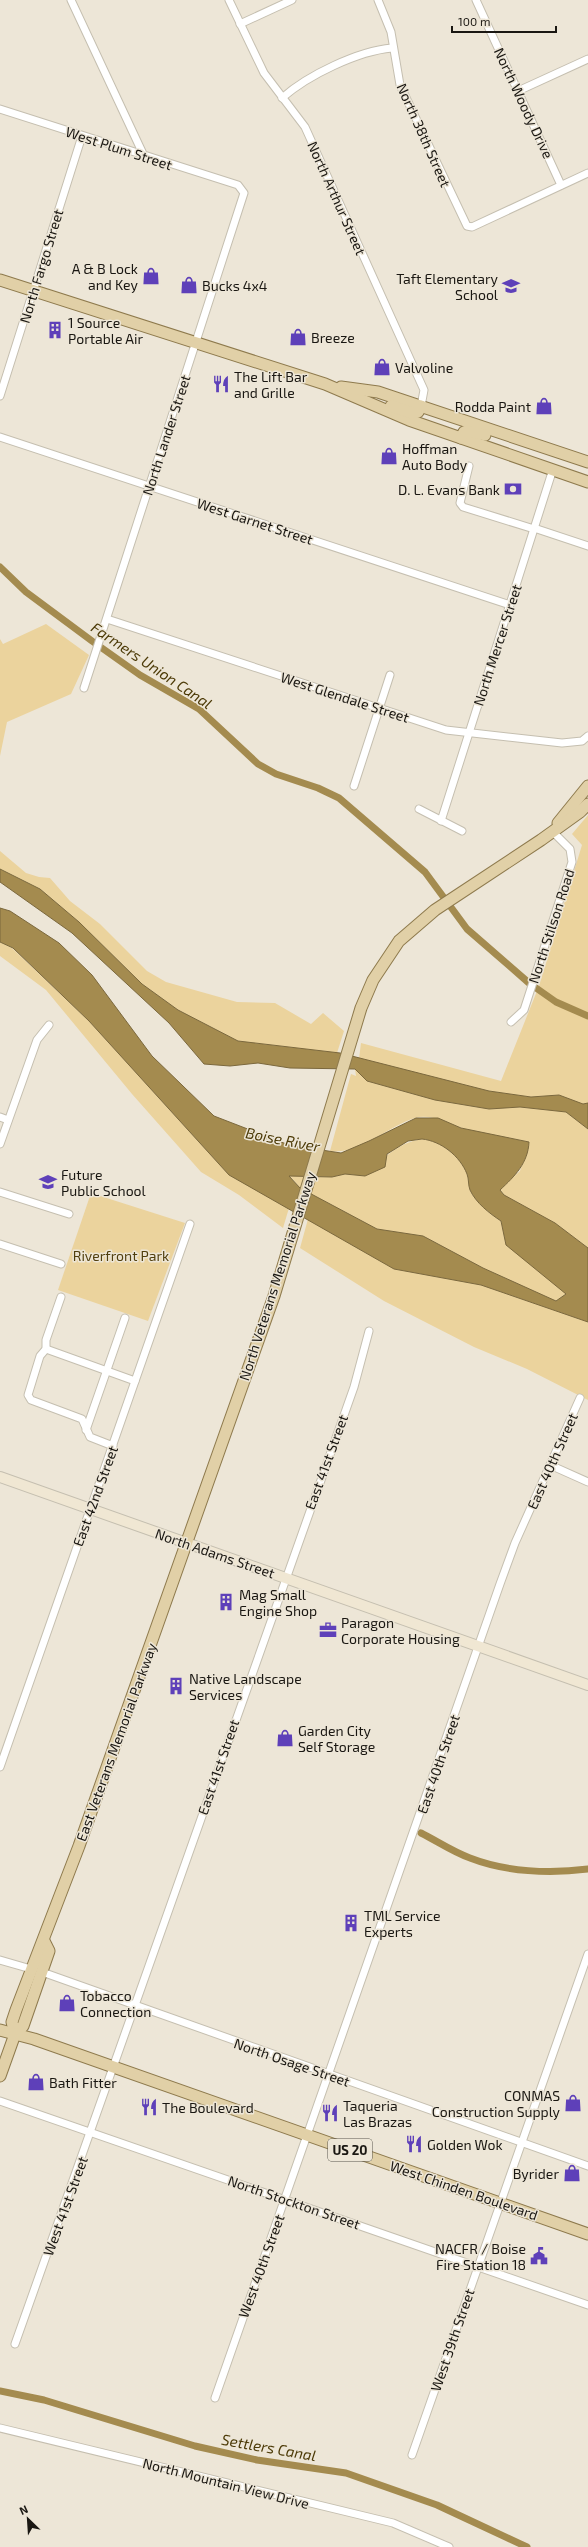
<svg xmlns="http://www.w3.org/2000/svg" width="588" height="2547" font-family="'Exo 2',sans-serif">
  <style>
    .green { fill: #ebd39d }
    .water { fill: #a48b4f; stroke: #7b683d; fill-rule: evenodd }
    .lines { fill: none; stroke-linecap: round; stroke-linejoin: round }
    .canal { stroke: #a48b4f; stroke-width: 7 }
    .street-casing { stroke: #c5bfb0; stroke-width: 9 }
    .secondary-casing { stroke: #c5bfb0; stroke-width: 12 }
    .primary-casing { stroke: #8e7a4d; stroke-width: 13 }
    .street { stroke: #fff; stroke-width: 7 }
    .secondary { stroke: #f0e7d3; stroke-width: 10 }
    .primary { stroke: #e1d0a7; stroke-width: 11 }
    .labels { text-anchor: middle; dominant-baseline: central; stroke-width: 3; stroke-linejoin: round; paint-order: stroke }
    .shield { fill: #ede6d7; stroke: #59554d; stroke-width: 1 }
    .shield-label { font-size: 13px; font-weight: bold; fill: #1a1712 }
    .street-label { font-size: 14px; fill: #1a1712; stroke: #ede6d7 }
    .poi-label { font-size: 14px; fill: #1a1712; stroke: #ede6d7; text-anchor: start }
    .park-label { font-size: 14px; fill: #513f0e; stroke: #ede6d7 }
    .water-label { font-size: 15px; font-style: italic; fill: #4d3b08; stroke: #ede6d7 }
  </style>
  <rect width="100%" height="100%" fill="#ede6d7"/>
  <!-- green -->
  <g class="green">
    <path d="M 46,624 L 89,655 L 71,694 L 7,722 L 0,756 L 0,639 L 3,644 Z"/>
    <path d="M 588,815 L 588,1103 L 583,1105 L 559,1095 L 531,1097 L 489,1091 L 359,1059 L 361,1043 L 501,1081 L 539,986 L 582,845 L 572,834 Z"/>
    <path d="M 0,851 L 26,873 L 39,877 L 50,878 L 70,901 L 100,924 L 147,971 L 166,982 L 237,1002 L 275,1003 L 311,1024 L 323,1013 L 344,1031 L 337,1053 L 238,1041 L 178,1010 L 142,984 L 79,922 L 40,889 L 0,869 Z"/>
    <path d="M 0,942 L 12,948 L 89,1021 L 229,1175 L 289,1208 L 283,1228 L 239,1195 L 201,1172 L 132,1094 L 46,990 L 0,956 Z"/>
    <path d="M 355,1069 L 367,1081 L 435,1100 L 489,1109 L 520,1107 L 566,1112 L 588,1129 L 588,1248 L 555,1223 L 504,1195 L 500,1189 L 520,1171 L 529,1142 C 507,1137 483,1134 462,1128 C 447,1124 431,1113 415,1118 C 386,1127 360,1155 330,1151 L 351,1074 L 356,1076 Z"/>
    <path d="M 422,1139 C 441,1141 460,1156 467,1174 C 469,1179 468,1185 470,1190 C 476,1203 489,1213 501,1221 L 506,1245 L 567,1293 L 556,1301 L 483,1268 L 423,1236 L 377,1229 L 300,1188 L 289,1175 L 332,1177 L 345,1174 L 365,1176 C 382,1159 397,1143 422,1139 Z"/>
    <path d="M 91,1193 L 185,1223 L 148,1321 L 58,1290 Z"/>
    <path d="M 308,1219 L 394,1269 L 481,1285 L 588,1322 L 588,1400 L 527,1369 L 474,1347 L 384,1301 L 300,1248 Z"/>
  </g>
  <!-- water -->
  <g class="water">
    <path d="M 0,869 L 40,889 L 79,922 L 142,984 L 178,1010 L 238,1041 L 340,1053 L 489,1091 L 531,1097 L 559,1095 L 583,1104 L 588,1103 L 588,1129 L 566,1112 L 520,1107 L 489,1109 L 435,1100 L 367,1081 L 355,1069 L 290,1068 L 258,1063 L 230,1066 L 204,1064 L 169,1023 L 72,933 L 0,882 Z"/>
    <path d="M 0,908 L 10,911 L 59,943 L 92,975 L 152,1056 L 214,1116 L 289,1145 L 341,1153 L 369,1141 L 416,1118 L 438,1118 L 461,1128 L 529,1142 C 528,1163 515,1176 500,1190 L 504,1195 L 555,1223 L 588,1248 L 588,1322 L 481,1285 L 394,1269 L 229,1175 L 89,1021 L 13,948 L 0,942 ZM 422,1139 C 441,1141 460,1156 467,1174 C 469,1179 468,1185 470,1190 C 476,1203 489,1213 501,1221 L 506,1245 L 566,1294 L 556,1301 L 483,1268 L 423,1236 L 377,1229 L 300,1188 L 289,1176 L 332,1177 L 345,1174 L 365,1176 L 385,1167 L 387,1154 L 408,1141 Z"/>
  </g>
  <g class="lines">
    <!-- canal -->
    <g class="canal">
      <path d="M 0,567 L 26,592 L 92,641 L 140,675 L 199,709 L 258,764 L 276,774 L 318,788 L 339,798 L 425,872 L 467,929 L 529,983 L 556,1002 L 588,1016"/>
      <path d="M 421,1833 C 437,1841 453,1852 470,1858 C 506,1872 550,1874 588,1869"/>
      <path d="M 0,2391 L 44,2400 L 195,2446 L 257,2460 L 346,2473 L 437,2505 L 527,2547"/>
    </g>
    <!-- street casing -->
    <g class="street-casing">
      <g id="street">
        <path d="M 71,0 L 144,156"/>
        <path d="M 229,0 L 264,73 L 305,127 L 424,390 L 421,406"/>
        <path d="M 378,0 L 391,32 L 400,85 L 467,226 L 472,227 L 588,173"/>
        <path d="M 476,0 L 561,185"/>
        <path d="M 240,24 L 292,0"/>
        <path d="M 518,91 L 588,59"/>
        <path d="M 282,98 C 308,75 358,51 392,48"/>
        <path d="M 0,109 L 238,185 L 244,193 L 84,688"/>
        <path d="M 0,396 L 82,136"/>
        <path d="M 0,437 L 510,605"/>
        <path d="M 469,466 L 460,503 L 463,507 L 534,529"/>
        <path d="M 534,528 L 588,546"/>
        <path d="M 107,619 L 446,730 L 562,743 L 582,741 L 588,736"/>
        <path d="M 354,786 L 390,675"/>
        <path d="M 419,809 L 462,831"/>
        <path d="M 441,821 L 553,469"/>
        <path d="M 511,1022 L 524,1010 L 572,862 L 570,849 L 552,831"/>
        <path d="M 0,1117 L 8,1120"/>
        <path d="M 0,1144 L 37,1040 L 49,1025"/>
        <path d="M 0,1192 L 69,1214"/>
        <path d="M 0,1244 L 61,1264"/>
        <path d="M 61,1297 L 46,1340 L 46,1349 L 40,1356 L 28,1395 L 31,1400 L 82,1419 L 90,1437 L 113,1446"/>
        <path d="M 46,1349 L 135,1381"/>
        <path d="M 86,1430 L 125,1318"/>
        <path d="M 550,1465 L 588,1482"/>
        <path d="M 0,1767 L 190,1224"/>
        <path d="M 0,1960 L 31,1969"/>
        <path d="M 42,1972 L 588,2166"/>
        <path d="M 0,2101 L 588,2305"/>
        <path d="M 15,2344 L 354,1387 L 369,1331"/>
        <path d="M 215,2398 L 500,1584 L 515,1543 L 580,1398"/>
        <path d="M 0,2428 L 393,2523 L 449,2547"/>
        <path d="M 412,2455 L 588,1954"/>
      </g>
    </g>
    <!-- secondary casing -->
    <g class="secondary-casing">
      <path id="secondary" d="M 0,1477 L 588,1685"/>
    </g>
    <!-- primary casing -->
    <g class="primary-casing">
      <g id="primary">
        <path d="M 0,280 L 325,384 L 409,420 L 588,482"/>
        <path d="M 341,387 L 378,392 L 588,462"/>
        <path d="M 391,406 L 412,413 L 418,412 L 421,406"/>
        <path d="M 461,438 L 464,432 L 467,431 L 485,435"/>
        <path d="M 558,823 L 588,786"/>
        <path d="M 0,2030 L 34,2039 L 588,2234"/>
        <path d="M 15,2034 L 12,2022 L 16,2010 L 79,1846 L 274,1296 L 361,1008 L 373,980 L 399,941 L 435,910 L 541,840 L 580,812 L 588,804"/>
        <path d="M 0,2076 L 15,2034 L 23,2026 L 49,1951 L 44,1941"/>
      </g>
    </g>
    <!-- street -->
    <use href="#street" class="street"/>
    <!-- secondary -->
    <use href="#secondary" class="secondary"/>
    <!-- primary -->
    <use href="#primary" class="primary"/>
  </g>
  <!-- icons -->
  <defs>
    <g id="shop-bare" transform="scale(1.38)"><path d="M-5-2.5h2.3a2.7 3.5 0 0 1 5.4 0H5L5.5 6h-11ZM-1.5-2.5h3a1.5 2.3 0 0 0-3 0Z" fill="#5e40b9" stroke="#ede6d7" stroke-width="2.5" paint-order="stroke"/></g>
    <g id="school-bare" transform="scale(1.38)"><path d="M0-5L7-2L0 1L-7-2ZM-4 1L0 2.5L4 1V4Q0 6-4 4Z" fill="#5e40b9" stroke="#ede6d7" stroke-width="2.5" paint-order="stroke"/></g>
    <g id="building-bare" transform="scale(1.38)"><path d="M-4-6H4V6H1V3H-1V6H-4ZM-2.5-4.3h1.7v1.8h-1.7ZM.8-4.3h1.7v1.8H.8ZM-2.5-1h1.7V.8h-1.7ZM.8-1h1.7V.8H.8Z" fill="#5e40b9" stroke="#ede6d7" stroke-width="2.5" paint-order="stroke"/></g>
    <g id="restaurant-bare" transform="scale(1.38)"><path d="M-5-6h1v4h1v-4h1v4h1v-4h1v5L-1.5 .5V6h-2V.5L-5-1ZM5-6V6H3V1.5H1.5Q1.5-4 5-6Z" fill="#5e40b9" stroke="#ede6d7" stroke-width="2.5" paint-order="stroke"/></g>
    <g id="bank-bare" transform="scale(1.38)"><path d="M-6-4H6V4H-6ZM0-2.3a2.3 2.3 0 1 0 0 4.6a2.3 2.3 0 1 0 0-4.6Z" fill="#5e40b9" stroke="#ede6d7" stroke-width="2.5" paint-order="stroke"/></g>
    <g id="office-bare" transform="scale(1.38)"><path d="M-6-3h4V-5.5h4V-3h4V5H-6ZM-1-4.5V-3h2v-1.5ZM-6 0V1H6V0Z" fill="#5e40b9" stroke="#ede6d7" stroke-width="2.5" paint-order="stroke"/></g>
    <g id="civic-bare" transform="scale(1.38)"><path d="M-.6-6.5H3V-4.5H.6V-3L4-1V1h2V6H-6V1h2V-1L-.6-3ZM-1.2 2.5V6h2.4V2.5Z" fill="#5e40b9" stroke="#ede6d7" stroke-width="2.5" paint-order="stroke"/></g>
  </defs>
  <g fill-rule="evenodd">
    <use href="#shop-bare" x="151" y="276"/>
    <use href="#shop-bare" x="189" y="285"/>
    <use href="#school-bare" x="511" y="286"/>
    <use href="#building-bare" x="55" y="330"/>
    <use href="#shop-bare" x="298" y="337"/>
    <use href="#shop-bare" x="382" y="367"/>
    <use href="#restaurant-bare" x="221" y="384"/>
    <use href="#shop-bare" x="544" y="406"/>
    <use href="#shop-bare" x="389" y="456"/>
    <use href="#bank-bare" x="513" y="489"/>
    <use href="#school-bare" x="48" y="1182"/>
    <use href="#building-bare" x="226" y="1602"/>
    <use href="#office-bare" x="328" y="1630"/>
    <use href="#building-bare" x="176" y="1686"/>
    <use href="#shop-bare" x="285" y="1738"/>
    <use href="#building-bare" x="351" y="1923"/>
    <use href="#shop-bare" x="67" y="2003"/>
    <use href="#shop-bare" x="36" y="2082"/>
    <use href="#shop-bare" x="573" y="2103"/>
    <use href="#restaurant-bare" x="149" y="2107"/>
    <use href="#restaurant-bare" x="330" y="2113"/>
    <use href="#restaurant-bare" x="414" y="2144"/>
    <use href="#shop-bare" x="572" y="2173"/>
    <use href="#civic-bare" x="539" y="2256"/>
  </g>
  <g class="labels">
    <!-- shield labels -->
    <rect class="shield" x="328" y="2139" width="44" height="22" rx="3"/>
    <g class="shield-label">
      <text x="350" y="2150">US 20</text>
    </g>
    <!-- street labels -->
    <g class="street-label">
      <text transform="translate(524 103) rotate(65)">North Woody Drive</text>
      <text transform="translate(424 135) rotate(66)">North 38th Street</text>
      <text transform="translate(119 148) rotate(18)">West Plum Street</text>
      <text transform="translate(337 198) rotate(66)">North Arthur Street</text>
      <text transform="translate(41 266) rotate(-73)">North Fargo Street</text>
      <text transform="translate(166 435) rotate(-72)">North Lander Street</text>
      <text transform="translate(255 521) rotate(18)">West Garnet Street</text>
      <text transform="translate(497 645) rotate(-72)">North Mercer Street</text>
      <text transform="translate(345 697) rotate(18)">West Glendale Street</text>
      <text transform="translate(551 926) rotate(-72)">North Stilson Road</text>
      <text transform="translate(277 1276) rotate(-72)">North Veterans Memorial Parkway</text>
      <text transform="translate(552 1461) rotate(-66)">East 40th Street</text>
      <text transform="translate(326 1462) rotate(-70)">East 41st Street</text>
      <text transform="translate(95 1496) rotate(-70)">East 42nd Street</text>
      <text transform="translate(215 1553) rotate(19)">North Adams Street</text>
      <text transform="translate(116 1742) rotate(-70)">East Veterans Memorial Parkway</text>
      <text transform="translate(438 1764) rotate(-71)">East 40th Street</text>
      <text transform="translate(218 1767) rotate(-71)">East 41st Street</text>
      <text transform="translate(292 2062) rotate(19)">North Osage Street</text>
      <text transform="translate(464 2190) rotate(19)">West Chinden Boulevard</text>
      <text transform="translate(294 2202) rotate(19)">North Stockton Street</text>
      <text transform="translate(65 2206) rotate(-70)">West 41st Street</text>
      <text transform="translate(261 2266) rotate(-70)">West 40th Street</text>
      <text transform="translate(452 2340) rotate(-71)">West 39th Street</text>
      <text transform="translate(226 2483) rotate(14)">North Mountain View Drive</text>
    </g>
    <!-- poi labels -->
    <g class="poi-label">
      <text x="138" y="268" text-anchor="end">A &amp; B Lock<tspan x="138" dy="16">and Key</tspan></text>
      <text x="498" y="278" text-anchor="end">Taft Elementary<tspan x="498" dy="16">School</tspan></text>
      <text x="202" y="285">Bucks 4x4</text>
      <text x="68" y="322">1 Source<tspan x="68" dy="16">Portable Air</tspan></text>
      <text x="311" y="337">Breeze</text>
      <text x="395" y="367">Valvoline</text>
      <text x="234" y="376">The Lift Bar<tspan x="234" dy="16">and Grille</tspan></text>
      <text x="531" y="406" text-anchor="end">Rodda Paint</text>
      <text x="402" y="448">Hoffman<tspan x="402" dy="16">Auto Body</tspan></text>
      <text x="500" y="489" text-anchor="end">D. L. Evans Bank</text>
      <text x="61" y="1174">Future<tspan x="61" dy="16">Public School</tspan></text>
      <text x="239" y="1594">Mag Small<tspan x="239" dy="16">Engine Shop</tspan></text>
      <text x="341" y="1622">Paragon<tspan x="341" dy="16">Corporate Housing</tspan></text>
      <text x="189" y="1678">Native Landscape<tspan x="189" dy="16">Services</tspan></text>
      <text x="298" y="1730">Garden City<tspan x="298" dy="16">Self Storage</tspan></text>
      <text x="364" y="1915">TML Service<tspan x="364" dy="16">Experts</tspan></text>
      <text x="80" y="1995">Tobacco<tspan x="80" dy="16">Connection</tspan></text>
      <text x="49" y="2082">Bath Fitter</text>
      <text x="560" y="2095" text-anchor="end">CONMAS<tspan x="560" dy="16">Construction Supply</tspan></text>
      <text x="343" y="2105">Taqueria<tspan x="343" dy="16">Las Brazas</tspan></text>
      <text x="162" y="2107">The Boulevard</text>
      <text x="427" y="2144">Golden Wok</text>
      <text x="559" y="2173" text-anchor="end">Byrider</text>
      <text x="526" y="2248" text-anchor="end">NACFR / Boise<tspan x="526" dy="16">Fire Station 18</tspan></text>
    </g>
    <!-- park labels -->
    <g class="park-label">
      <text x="121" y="1255">Riverfront Park</text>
    </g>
    <!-- water labels -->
    <g class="water-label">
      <text transform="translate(152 665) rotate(34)">Farmers Union Canal</text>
      <text transform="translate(283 1139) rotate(11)">Boise River</text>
      <text transform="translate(269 2447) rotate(10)">Settlers Canal</text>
    </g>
  </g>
  <!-- north arrow -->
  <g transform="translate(28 2519) rotate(335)" stroke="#ede6d7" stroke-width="3" paint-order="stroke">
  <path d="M0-3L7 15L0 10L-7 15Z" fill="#1a1712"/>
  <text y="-6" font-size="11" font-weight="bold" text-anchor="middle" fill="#1a1712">N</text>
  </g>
  <!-- scale -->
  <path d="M452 26v6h104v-6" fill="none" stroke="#1a1712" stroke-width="2"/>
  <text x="458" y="26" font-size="12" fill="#1a1712" stroke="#ede6d7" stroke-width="3" paint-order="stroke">100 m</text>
</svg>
